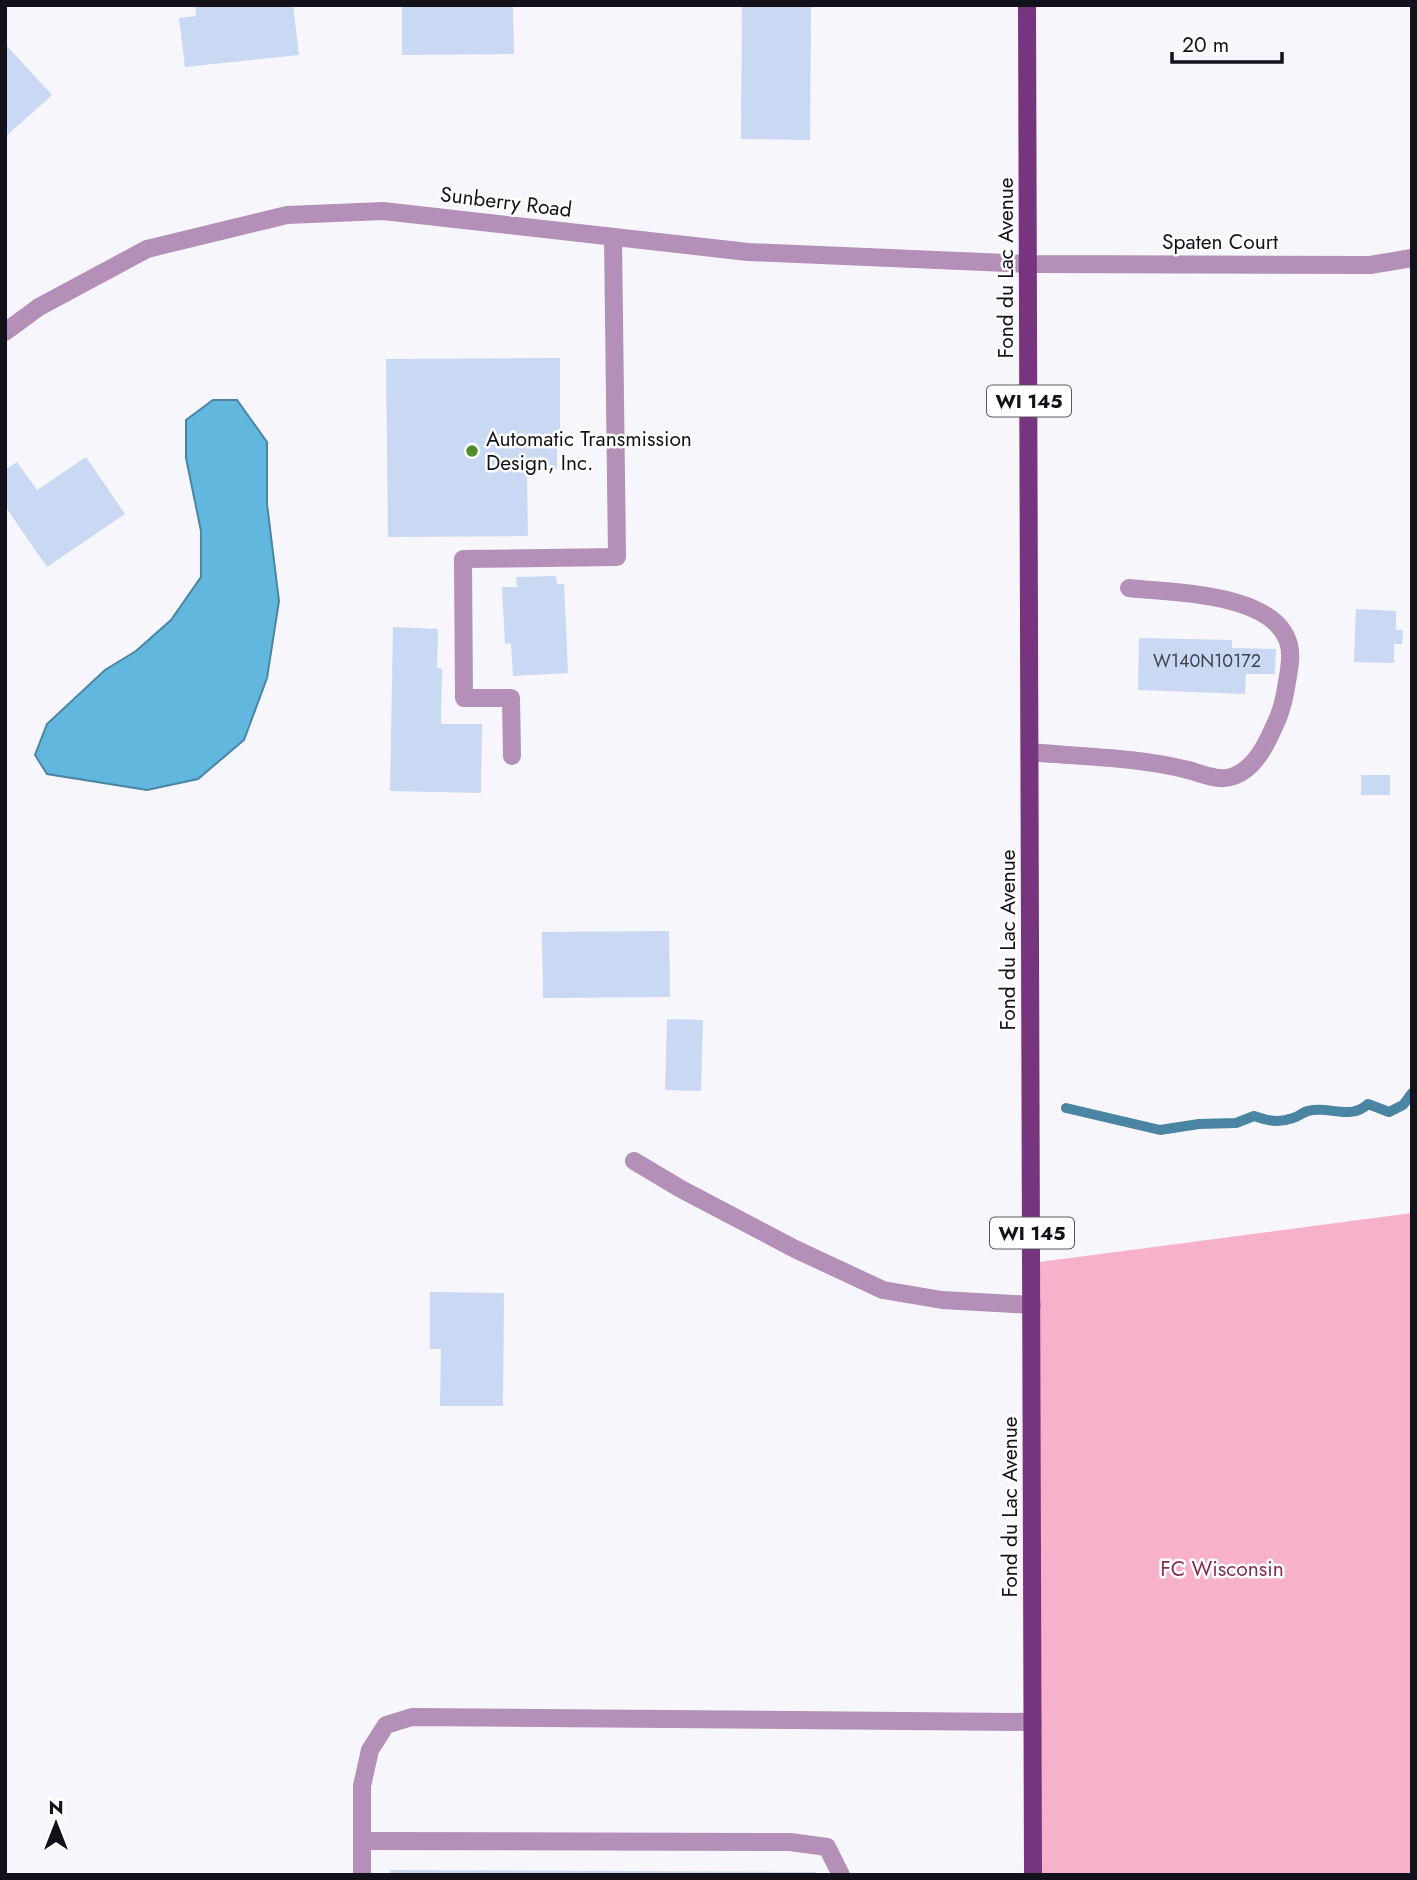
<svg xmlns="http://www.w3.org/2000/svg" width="1417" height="1880" font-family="Jost,sans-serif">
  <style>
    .green { fill: #f7b1cb }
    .water { fill: #62b7de; stroke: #4a86a4; stroke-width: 2 }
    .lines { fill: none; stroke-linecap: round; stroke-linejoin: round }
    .stream { stroke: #4a86a4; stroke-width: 10 }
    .building { fill: #c9d8f3 }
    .lane { stroke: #b48fb7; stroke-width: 18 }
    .street { stroke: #b48fb7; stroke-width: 18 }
    .primary { stroke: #78357f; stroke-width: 18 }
    .poi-dot { fill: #518c2b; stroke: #fff; stroke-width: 2.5 }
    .labels { text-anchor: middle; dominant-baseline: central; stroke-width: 5; stroke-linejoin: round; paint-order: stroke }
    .number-label { font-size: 18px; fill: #404451 }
    .shield { fill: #fff; stroke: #5a595f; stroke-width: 2 }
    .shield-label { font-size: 19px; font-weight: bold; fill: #13121b }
    .street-label { font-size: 21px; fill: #13121b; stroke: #fff }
    .poi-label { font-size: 21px; fill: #13121b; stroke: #fff; text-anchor: start }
    .park-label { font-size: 21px; fill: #862c55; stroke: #fff }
  </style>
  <rect width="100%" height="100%" fill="#f7f6fc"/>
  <!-- green -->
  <path class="green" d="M 1412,1213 L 1412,1875 L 1032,1875 L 1032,1263 Z"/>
  <!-- water -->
  <path class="water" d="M 213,400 L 237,400 L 267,442 L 267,504 L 279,601 L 267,678 L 244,740 L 198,779 L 147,790 L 47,774 L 35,755 L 47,724 L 105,670 L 136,651 L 171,620 L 201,577 L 201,531 L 186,458 L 186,420 Z"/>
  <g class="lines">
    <!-- stream -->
    <path class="stream" d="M 1066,1108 L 1160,1130 L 1199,1124 L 1236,1123 L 1254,1116 C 1268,1121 1279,1123 1293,1118 C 1298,1117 1303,1112 1308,1111 C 1328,1105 1350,1121 1368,1104 L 1389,1112 L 1403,1105 L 1412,1093"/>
  </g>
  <!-- building -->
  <g class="building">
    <path d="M 195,5 L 293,5 L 299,55 L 185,67 L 179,18 L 196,16 Z"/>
    <path d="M 402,5 L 513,5 L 514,54 L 402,55 Z"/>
    <path d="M 742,5 L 811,5 L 810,140 L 741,139 Z"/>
    <path d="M 5,44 L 52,95 L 5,137 Z"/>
    <path d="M 560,358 L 560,434 L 557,434 L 557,469 L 527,470 L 528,536 L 388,537 L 386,359 Z"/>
    <path d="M 86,457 L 125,514 L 47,567 L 5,506 L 5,470 L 17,462 L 37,490 Z"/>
    <path d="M 556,576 L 557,584 L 564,584 L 568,673 L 513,676 L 511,643 L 505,644 L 502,587 L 517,587 L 516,577 Z"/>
    <path d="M 1356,609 L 1396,611 L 1396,630 L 1403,630 L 1402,644 L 1394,644 L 1394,663 L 1354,662 Z"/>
    <path d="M 393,627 L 438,629 L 437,668 L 442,669 L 441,724 L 482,724 L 481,793 L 390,791 Z"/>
    <path d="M 1139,638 L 1232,640 L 1232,648 L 1276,649 L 1275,674 L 1246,674 L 1245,694 L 1138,690 Z"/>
    <rect x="1361" y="775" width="29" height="20"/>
    <path d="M 669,931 L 670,997 L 543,998 L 542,932 Z"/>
    <path d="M 667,1019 L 703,1020 L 701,1091 L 665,1090 Z"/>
    <path d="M 430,1292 L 504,1293 L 503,1406 L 440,1406 L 441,1349 L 430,1349 Z"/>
    <path d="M 390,1870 L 816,1872 L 816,1875 L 390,1875 Z"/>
  </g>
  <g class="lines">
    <!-- lane -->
    <g class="lane">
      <path d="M 1030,752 C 1083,757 1137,757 1188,770 C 1203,774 1219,782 1234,776 C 1258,767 1269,738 1278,718 C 1283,706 1285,695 1287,682 C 1289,670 1292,657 1289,645 C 1276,592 1172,593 1129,588"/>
      <path d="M 512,756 L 511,698 L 464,698 L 463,559 L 617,557 L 613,238"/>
      <path d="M 634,1161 L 681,1189 L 795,1249 L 883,1290 L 942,1300 L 1032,1305"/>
      <path d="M 362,1841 L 790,1842 L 827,1847 L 841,1875"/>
      <path d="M 362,1875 L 362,1786 L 370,1750 L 386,1725 L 412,1717 L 1033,1722"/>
    </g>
    <!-- street -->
    <path class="street" d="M 5,332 L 39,307 L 147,249 L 287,215 L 383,211 L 748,252 L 1028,264 L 1370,265 L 1412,258"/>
    <!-- primary -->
    <path class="primary" d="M 1027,5 L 1033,1875"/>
  </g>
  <!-- markers -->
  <circle class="poi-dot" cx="472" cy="451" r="7"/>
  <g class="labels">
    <!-- number labels -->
    <g class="number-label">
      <text x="1207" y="661">W140N10172</text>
    </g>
    <!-- shield labels -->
    <g class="shield">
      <rect x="987" y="385.5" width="84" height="31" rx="5"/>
      <rect x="990" y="1217.5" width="84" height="31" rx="5"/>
    </g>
    <g class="shield-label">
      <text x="1029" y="401">WI 145</text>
      <text x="1032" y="1233">WI 145</text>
    </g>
    <!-- street labels -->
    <g class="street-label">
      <text transform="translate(506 202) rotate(7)">Sunberry Road</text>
      <text x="1220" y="242">Spaten Court</text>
      <text transform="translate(1006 268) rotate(-90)">Fond du Lac Avenue</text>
      <text transform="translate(1008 940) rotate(-90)">Fond du Lac Avenue</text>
      <text transform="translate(1010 1507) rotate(-90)">Fond du Lac Avenue</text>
    </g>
    <!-- poi labels -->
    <g class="poi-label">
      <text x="486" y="439">Automatic Transmission<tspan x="486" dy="24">Design, Inc.</tspan></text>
    </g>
    <!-- park labels -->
    <g class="park-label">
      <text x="1222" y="1569">FC Wisconsin</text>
    </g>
  </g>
  <!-- border -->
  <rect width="1417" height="1880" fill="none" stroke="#13121b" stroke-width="14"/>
  <!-- north arrow -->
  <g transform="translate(56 1824)" stroke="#ffffff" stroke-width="5" paint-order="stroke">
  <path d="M0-5L12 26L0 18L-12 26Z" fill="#13121b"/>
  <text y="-10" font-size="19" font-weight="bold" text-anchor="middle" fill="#13121b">N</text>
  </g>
  <!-- scale -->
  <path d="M1172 52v10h110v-10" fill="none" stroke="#13121b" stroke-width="3.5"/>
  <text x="1182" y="52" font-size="21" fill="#13121b" stroke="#ffffff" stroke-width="5" paint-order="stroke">20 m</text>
</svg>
